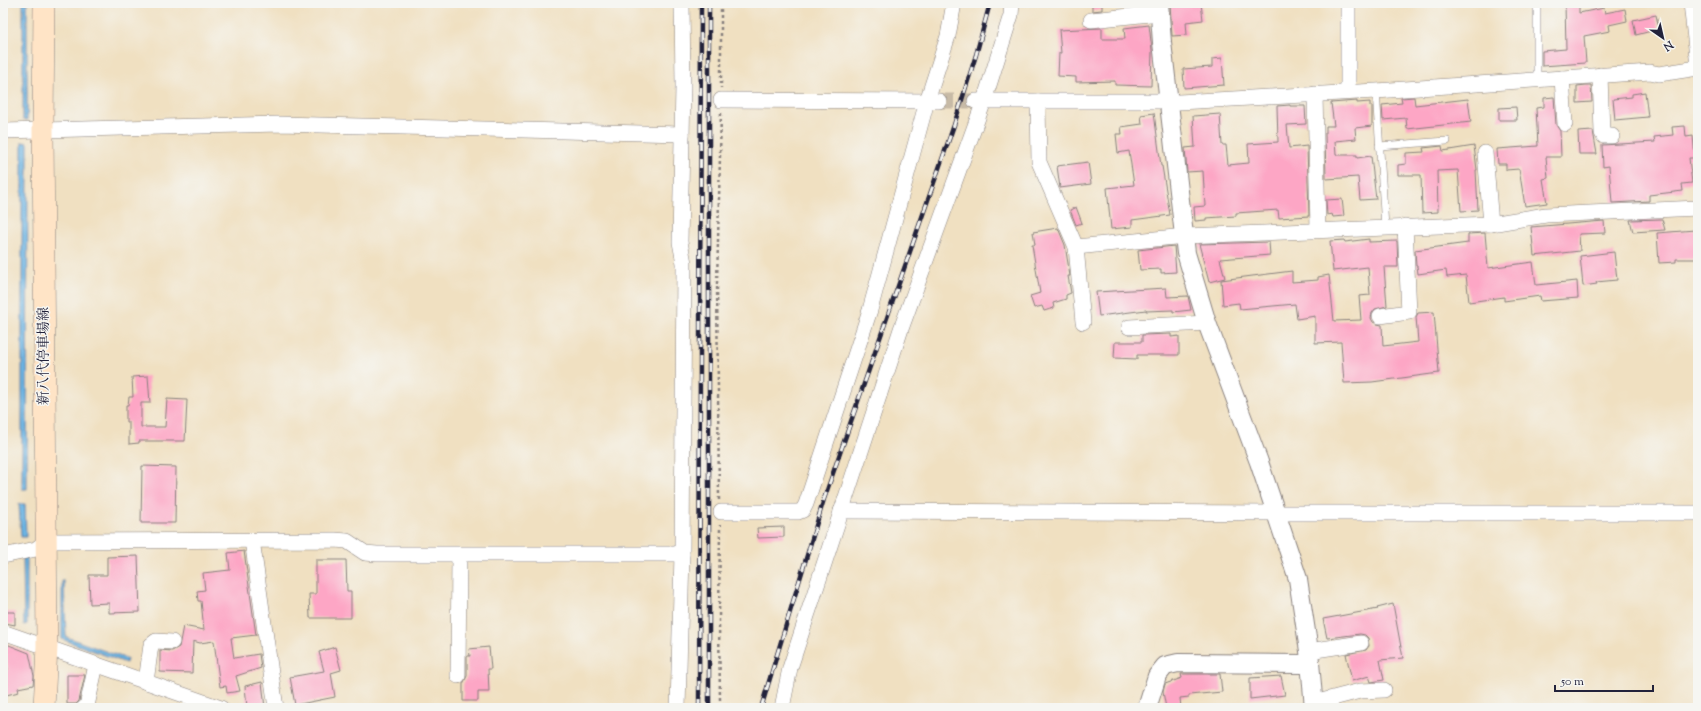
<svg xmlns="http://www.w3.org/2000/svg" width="1701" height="711" font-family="'Sorts Mill Goudy','Noto Serif JP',serif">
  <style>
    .water { fill: #6cb4e3; stroke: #476b8f }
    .building { fill: #fda6c5 }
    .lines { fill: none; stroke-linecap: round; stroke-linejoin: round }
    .minor-tunnel { stroke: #c7baa6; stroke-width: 15; stroke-dasharray: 15 8; stroke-linecap: butt }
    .service-casing { stroke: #89817e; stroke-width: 8 }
    .minor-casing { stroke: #89817e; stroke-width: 16 }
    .tertiary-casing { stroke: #89817e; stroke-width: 20 }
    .secondary-casing { stroke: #89817e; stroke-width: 22 }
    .path { stroke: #89817e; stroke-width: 2.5; stroke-dasharray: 3 3; stroke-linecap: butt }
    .service { stroke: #fff; stroke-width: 7 }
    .minor { stroke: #fff; stroke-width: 15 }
    .tertiary { stroke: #fff; stroke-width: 18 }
    .secondary { stroke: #ffe4c6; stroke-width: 21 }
    .rail-casing { stroke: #22223b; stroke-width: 4.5 }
    .rail { stroke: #f6f6f2; stroke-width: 3; stroke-dasharray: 9; stroke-linecap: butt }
    .labels { text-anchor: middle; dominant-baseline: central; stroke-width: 3; stroke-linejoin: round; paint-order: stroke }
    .street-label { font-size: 14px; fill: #22223b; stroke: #f6f6f2 }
  </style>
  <rect width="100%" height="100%" fill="#f6f6f2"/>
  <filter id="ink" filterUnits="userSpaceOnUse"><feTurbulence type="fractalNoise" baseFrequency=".025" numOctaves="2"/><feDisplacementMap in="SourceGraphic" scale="8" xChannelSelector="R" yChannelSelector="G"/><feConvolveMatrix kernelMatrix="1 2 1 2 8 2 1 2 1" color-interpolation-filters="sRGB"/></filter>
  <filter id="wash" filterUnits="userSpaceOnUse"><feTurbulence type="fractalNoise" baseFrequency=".012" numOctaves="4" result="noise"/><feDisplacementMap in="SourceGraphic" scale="16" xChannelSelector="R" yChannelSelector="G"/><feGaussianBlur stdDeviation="0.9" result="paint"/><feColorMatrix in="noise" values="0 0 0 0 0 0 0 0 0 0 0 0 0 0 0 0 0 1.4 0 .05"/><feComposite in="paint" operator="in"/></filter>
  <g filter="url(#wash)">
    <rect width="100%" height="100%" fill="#f0e0c1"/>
    <!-- water -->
    <g class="water">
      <rect x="23" y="3" width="4" height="117"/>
      <path d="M 22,142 L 28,143 L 27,489 L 22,489 Z"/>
      <path d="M 19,504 L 25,504 L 26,537 L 21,537 Z"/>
      <path d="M 23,558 L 27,558 L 27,624 L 24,625 Z"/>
      <path d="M 62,581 L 64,581 L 66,637 L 127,659 L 126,663 L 62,639 Z"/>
    </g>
    <g id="blocks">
      <!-- building -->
      <g class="building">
        <path d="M 1092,3 L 1102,3 L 1102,10 L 1092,11 Z"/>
        <path d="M 1170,3 L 1201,3 L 1203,20 L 1186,22 L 1187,35 L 1172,36 Z"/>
        <path d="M 1565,3 L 1579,3 L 1579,13 L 1604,8 L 1605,13 L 1625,9 L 1627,21 L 1609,25 L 1610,31 L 1584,36 L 1586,63 L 1542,66 L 1542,51 L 1566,49 Z"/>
        <path d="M 1656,15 L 1659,29 L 1636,35 L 1633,20 Z"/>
        <path d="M 1149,25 L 1152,50 L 1151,86 L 1115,85 L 1115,81 L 1076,82 L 1076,77 L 1058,76 L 1059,53 L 1061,53 L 1059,30 L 1102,28 L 1102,39 L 1125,39 L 1124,28 Z"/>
        <path d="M 1222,58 L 1224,85 L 1184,88 L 1183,69 L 1212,67 L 1212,59 Z"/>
        <path d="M 1586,85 L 1591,85 L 1592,102 L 1577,103 L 1577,86 Z"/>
        <path d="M 1645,92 L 1648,117 L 1615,120 L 1613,99 L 1632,97 L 1632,94 Z"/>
        <path d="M 1414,97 L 1415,105 L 1468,99 L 1471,122 L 1407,129 L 1406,118 L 1383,120 L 1382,105 L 1402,103 L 1401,98 Z"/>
        <path d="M 1554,97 L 1556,125 L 1560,131 L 1561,157 L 1546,157 L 1548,178 L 1543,179 L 1547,203 L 1525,206 L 1519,169 L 1506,170 L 1506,164 L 1498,164 L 1497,149 L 1538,146 L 1536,108 L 1544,107 L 1544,98 Z"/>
        <path d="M 1357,101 L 1357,103 L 1370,102 L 1370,106 L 1372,106 L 1372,126 L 1355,128 L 1356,139 L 1335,141 L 1336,155 L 1357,155 L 1357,158 L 1371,156 L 1376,199 L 1360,200 L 1358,177 L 1326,179 L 1325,133 L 1326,133 L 1326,126 L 1334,126 L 1331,103 Z"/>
        <path d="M 1290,105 L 1290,106 L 1305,106 L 1306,124 L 1287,125 L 1289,148 L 1307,146 L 1309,216 L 1279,218 L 1278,210 L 1236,213 L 1236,216 L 1206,218 L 1206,220 L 1195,221 L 1194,207 L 1205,206 L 1203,171 L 1187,172 L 1185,148 L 1195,147 L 1193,116 L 1220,114 L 1222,145 L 1226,145 L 1228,165 L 1249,163 L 1248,144 L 1278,142 L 1277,106 Z"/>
        <path d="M 1516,107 L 1517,120 L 1499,120 L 1499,108 Z"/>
        <path d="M 1154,113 L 1161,166 L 1162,166 L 1170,215 L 1132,220 L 1132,227 L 1111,229 L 1107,188 L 1134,185 L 1129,151 L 1118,153 L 1116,134 L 1122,134 L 1121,127 L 1142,124 L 1141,115 Z"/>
        <path d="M 1685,126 L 1686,137 L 1693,136 L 1695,158 L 1689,158 L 1692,183 L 1682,184 L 1683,191 L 1649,195 L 1649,201 L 1612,203 L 1609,166 L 1603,167 L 1602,145 L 1655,142 L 1654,137 L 1673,135 L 1672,127 Z"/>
        <path d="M 1593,131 L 1597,154 L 1579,154 L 1578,132 Z"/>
        <path d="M 1442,146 L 1443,151 L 1474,146 L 1477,170 L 1476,170 L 1478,210 L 1461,211 L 1458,170 L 1437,171 L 1438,212 L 1422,213 L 1421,175 L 1398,175 L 1398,165 L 1406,164 L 1406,153 L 1424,152 L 1423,148 Z"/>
        <path d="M 1088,162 L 1091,184 L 1060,188 L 1057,166 Z"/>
        <path d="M 1342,199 L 1344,216 L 1333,217 L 1332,214 L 1327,215 L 1326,200 Z"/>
        <path d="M 1076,207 L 1082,223 L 1076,225 L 1070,210 Z"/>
        <path d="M 1662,219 L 1665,230 L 1633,232 L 1630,220 Z"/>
        <path d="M 1604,221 L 1605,233 L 1579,234 L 1580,251 L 1534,256 L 1531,227 Z"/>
        <path d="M 1058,228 L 1065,245 L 1070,276 L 1068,276 L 1071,293 L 1066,295 L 1066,299 L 1053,303 L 1054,308 L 1044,311 L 1042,306 L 1034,308 L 1030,296 L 1040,293 L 1032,245 L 1035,245 L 1033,232 Z"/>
        <path d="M 1695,230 L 1698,259 L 1676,259 L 1676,262 L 1659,263 L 1657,233 Z"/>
        <path d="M 1485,233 L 1488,268 L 1533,262 L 1536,285 L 1577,281 L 1578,298 L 1541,301 L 1540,296 L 1504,301 L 1504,297 L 1469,302 L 1466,275 L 1447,277 L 1446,270 L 1418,274 L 1417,266 L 1416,266 L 1415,250 L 1468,243 L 1468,234 Z"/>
        <path d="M 1369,239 L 1369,242 L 1397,241 L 1398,267 L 1384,267 L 1387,306 L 1375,309 L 1372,313 L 1371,318 L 1373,322 L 1377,324 L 1382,325 L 1383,346 L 1418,342 L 1416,317 L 1418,313 L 1434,312 L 1439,373 L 1372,382 L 1344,383 L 1341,342 L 1315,343 L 1315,316 L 1297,319 L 1295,304 L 1240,309 L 1239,303 L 1223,305 L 1221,280 L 1292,271 L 1292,282 L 1318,280 L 1318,277 L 1329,275 L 1334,321 L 1361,320 L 1359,296 L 1370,295 L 1368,267 L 1333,271 L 1330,241 L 1344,240 L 1345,242 Z"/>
        <path d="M 1269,242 L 1270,255 L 1220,259 L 1225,278 L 1209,282 L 1199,244 Z"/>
        <path d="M 1174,246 L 1176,272 L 1161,273 L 1161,269 L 1140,270 L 1138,250 Z"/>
        <path d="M 1614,252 L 1617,280 L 1596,282 L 1597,284 L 1583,286 L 1580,256 Z"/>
        <path d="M 1166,288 L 1167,297 L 1188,296 L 1191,310 L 1173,312 L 1173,310 L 1146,311 L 1146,310 L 1099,316 L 1096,292 Z"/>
        <path d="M 1171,334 L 1171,337 L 1179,336 L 1179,355 L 1137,355 L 1137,359 L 1114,358 L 1115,342 L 1142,342 L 1142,335 Z"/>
        <path d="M 148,376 L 150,403 L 141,403 L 141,427 L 165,427 L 167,399 L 187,400 L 185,441 L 139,441 L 139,443 L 129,444 L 129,422 L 126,422 L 126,405 L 128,405 L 129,397 L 133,397 L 132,377 Z"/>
        <path d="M 142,466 L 176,467 L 175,523 L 141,523 Z"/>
        <path d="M 784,527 L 784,537 L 758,538 L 757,528 Z"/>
        <path d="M 244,551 L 256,635 L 231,638 L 234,658 L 259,654 L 261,668 L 236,676 L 240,691 L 227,693 L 226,686 L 220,687 L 214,641 L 200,643 L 193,641 L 192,673 L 160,672 L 160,650 L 172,651 L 179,647 L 183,626 L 204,630 L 201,601 L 198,601 L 197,591 L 205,590 L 203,573 L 230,570 L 228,553 Z"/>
        <path d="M 138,556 L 140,612 L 109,613 L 109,603 L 90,604 L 89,575 L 107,575 L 107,557 Z"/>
        <path d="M 316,560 L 346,560 L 347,591 L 351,591 L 351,618 L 310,618 L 309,594 L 316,594 Z"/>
        <path d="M 1393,604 L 1403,658 L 1380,660 L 1384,680 L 1371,682 L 1369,676 L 1352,681 L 1346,654 L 1366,650 L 1369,646 L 1368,638 L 1365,635 L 1360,634 L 1327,638 L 1323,619 L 1378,609 L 1377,608 Z"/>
        <path d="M 5,612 L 15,612 L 15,625 L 5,623 Z"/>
        <path d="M 4,643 L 29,653 L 34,676 L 33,685 L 18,688 L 19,692 L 6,695 L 3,683 L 3,671 L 8,670 Z"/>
        <path d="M 335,647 L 341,670 L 331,673 L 335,697 L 295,705 L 290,677 L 324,671 L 319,652 Z"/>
        <path d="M 489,647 L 491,669 L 488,669 L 489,692 L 478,692 L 478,701 L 463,701 L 463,684 L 467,676 L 467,656 L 470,656 L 469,649 Z"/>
        <path d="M 1181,674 L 1220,674 L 1222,692 L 1189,695 L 1189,697 L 1180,698 L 1181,708 L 1166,708 L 1163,692 L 1165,684 L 1182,678 Z"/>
        <path d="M 67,675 L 85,675 L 79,701 L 76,704 L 67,704 Z"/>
        <path d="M 1281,676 L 1285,695 L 1250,699 L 1250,678 Z"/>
        <path d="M 262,682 L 265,708 L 247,708 L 245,686 Z"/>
      </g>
    </g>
  </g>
  <g filter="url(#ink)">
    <use href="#blocks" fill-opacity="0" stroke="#89817e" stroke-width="1"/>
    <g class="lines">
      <!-- minor-tunnel -->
      <path class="minor-tunnel" d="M 939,101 L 974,101"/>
      <!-- service casing -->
      <g class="service-casing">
        <g id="service">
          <path d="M 1537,79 L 1537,3"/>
          <path d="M 1376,91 L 1385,227"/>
          <path d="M 1379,146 L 1447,141"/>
        </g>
      </g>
      <!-- minor casing -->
      <g class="minor-casing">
        <g id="minor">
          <path d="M 1691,3 L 1698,66"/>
          <path d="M 1091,20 L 1160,13"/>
          <path d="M 1600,75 L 1602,133 L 1604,136 L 1612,136"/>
          <path d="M 1562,78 L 1565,124"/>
          <path d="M 1348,92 L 1348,3"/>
          <path d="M 1315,94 L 1318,230"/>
          <path d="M 721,100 L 939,101"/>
          <path d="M 975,101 L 1158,101 L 1179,102 L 1376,91 L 1650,72 L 1659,74 L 1698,68"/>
          <path d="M 1038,101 L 1039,162 L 1076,247 L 1083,322"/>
          <path d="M 3,131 L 279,124 L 682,134"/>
          <path d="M 1485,153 L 1491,224"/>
          <path d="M 1076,247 L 1185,236 L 1491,224 L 1546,215 L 1698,208"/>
          <path d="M 1380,316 L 1409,312 L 1405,226"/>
          <path d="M 1129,327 L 1207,323"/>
          <path d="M 841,511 L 1277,513 L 1698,513"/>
          <path d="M 721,512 L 798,512 L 803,510 L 806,504 L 870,310 L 927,101 L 948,36 L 954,3"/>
          <path d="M 252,540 L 276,708"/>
          <path d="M 3,556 L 36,549 L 46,541 L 335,540 L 347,541 L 365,553 L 377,554 L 682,554"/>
          <path d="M 3,632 L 221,708"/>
          <path d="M 1309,651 L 1361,643"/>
          <path d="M 458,676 L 459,555"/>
          <path d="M 146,682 L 151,645 L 156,641 L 172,642"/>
          <path d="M 1314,703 L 1360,691 L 1384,690"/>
          <path d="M 84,708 L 87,706 L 96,665"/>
          <path d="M 678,708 L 682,554 L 684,263 L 680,242 L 683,86 L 682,3"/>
          <path d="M 782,708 L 790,668 L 901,329 L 984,101 L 1011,15 L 1012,3"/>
        </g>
      </g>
      <!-- tertiary casing -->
      <g class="tertiary-casing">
        <g id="tertiary">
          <path d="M 1159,3 L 1162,42 L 1186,253 L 1207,323 L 1259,462 L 1298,579 L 1309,651 L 1314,708"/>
          <path d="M 1147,708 L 1157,676 L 1165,666 L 1178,663 L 1309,664"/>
        </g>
      </g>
      <!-- secondary casing -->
      <g class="secondary-casing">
        <path id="secondary" d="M 44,708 L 47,646 L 43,130 L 44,3"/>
      </g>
      <!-- path -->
      <g class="path">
        <path d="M 721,3 L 721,88"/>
        <path d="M 719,500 L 717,283 L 721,113"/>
        <path d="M 720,700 L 719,621 L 720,525"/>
      </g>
      <!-- service -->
      <use href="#service" class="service"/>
      <!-- minor -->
      <use href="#minor" class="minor"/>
      <!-- tertiary -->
      <use href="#tertiary" class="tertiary"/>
      <!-- secondary -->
      <use href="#secondary" class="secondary"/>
      <!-- rail casing -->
      <g class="rail-casing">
        <g id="rail">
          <path d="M 709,3 L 709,708"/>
          <path d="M 699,708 L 701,3"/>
          <path d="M 761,708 L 824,499 L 954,125 L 976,55 L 990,3"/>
        </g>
      </g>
      <!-- rail -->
      <use href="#rail" class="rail"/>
    </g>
  </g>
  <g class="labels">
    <!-- street labels -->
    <g class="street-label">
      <text transform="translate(45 356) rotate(-90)">新八代停車場線</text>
    </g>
  </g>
  <!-- margin -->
  <rect width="1701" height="711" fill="none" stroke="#f6f6f2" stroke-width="16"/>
  <!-- north arrow -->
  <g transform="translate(1663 38) rotate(146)" stroke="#f6f6f2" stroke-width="3" paint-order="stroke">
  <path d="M0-3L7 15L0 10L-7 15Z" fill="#22223b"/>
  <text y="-6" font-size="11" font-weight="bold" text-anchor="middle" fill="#22223b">N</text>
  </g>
  <!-- scale -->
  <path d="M1555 685v6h98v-6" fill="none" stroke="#22223b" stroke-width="2"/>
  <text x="1561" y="685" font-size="12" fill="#22223b" stroke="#f6f6f2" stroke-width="3" paint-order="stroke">50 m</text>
</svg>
